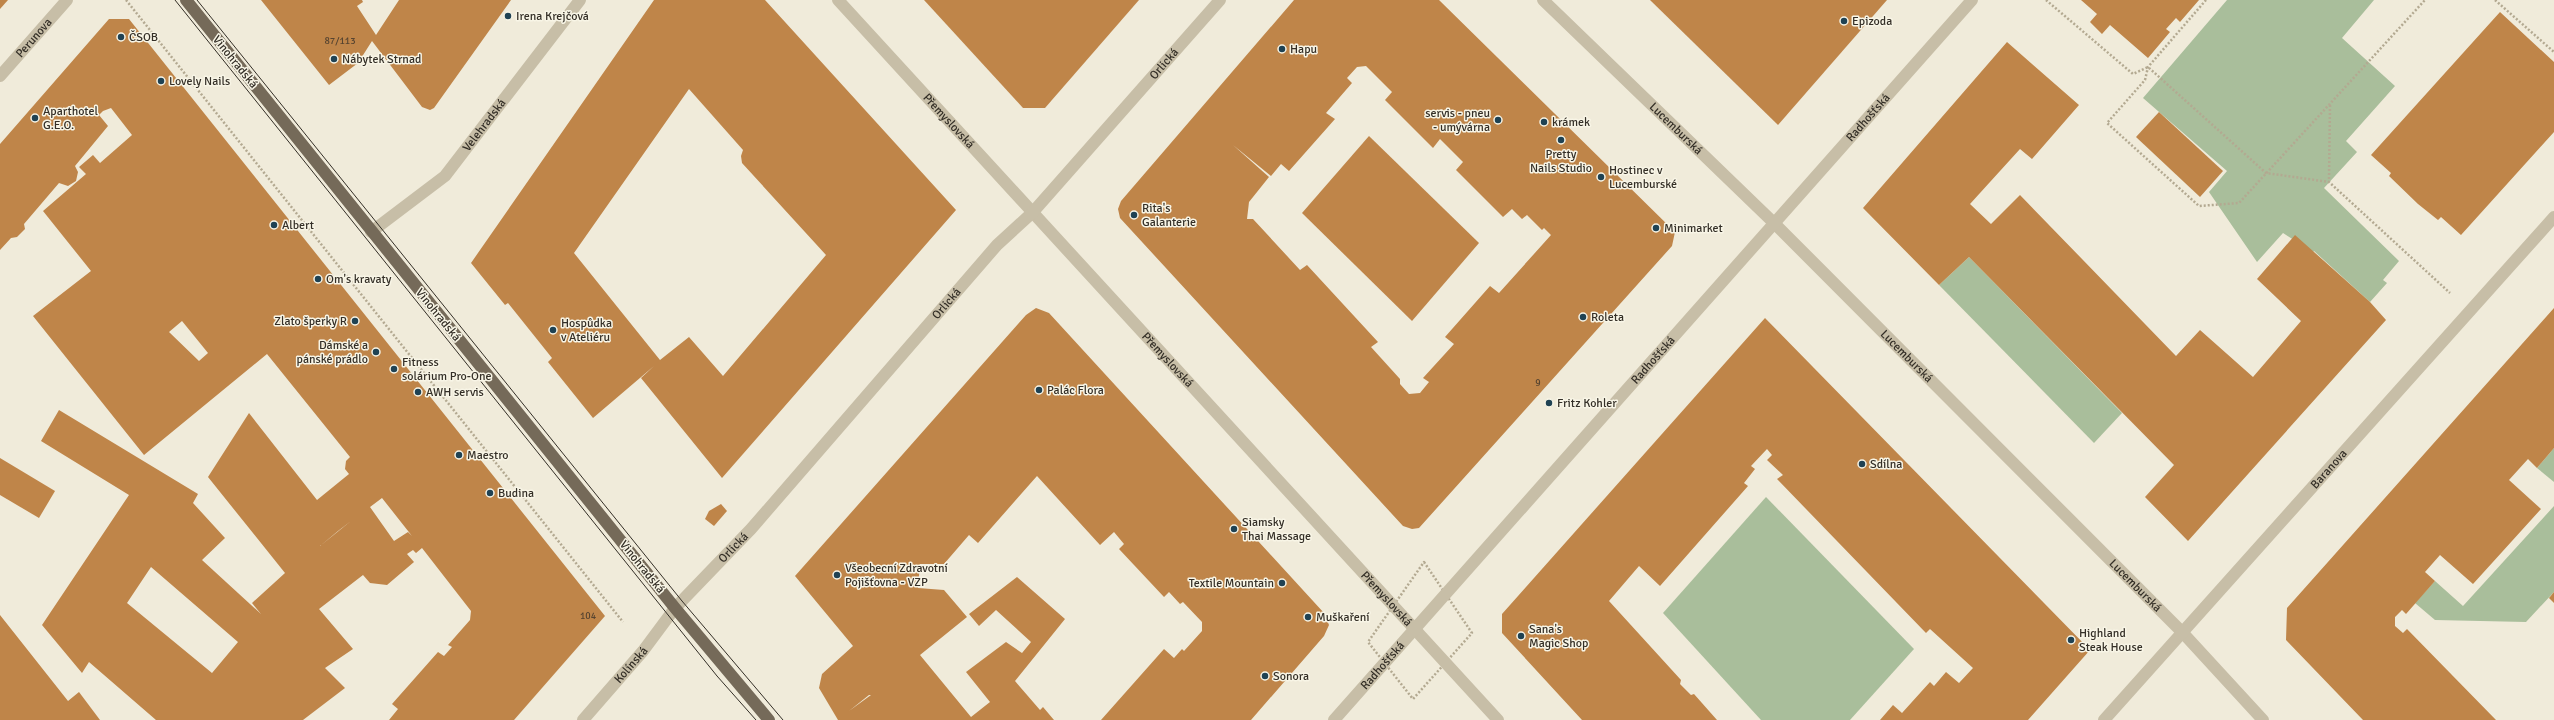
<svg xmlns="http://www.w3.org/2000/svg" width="2554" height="720" font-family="Signika,sans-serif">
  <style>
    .green { fill: #a9be9b }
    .building { fill: #bf8549; fill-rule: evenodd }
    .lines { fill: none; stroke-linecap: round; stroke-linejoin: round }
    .path { stroke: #b3a991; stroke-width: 2.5; stroke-dasharray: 2 2; stroke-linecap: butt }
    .minor { stroke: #c7bea7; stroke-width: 12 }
    .major { stroke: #756a59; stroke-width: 12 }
    .tram { stroke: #342f27; stroke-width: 1 }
    .poi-dot { fill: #1f4253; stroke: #f8f5e6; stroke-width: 1.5 }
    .labels { text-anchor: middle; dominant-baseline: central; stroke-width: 3; stroke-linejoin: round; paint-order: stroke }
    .number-label { font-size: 10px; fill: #574430 }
    .poi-label { font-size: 12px; fill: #342f27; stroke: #f8f5e6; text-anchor: start }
    .street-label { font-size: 12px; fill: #342f27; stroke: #f8f5e6 }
  </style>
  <rect width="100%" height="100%" fill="#f0ebda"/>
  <!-- green -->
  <g class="green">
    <path d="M 2227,0 L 2374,0 L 2342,38 L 2395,86 L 2346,141 L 2357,152 L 2324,188 L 2399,261 L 2383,280 L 2387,283 L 2370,302 L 2314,251 L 2313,252 L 2283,233 L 2257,262 L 2209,192 L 2227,171 L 2143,98 Z"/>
    <path d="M 1969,257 L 2122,413 L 2094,443 L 1939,285 Z"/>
    <path d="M 2554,448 L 2554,482 L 2537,468 Z"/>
    <path d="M 1766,497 L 1914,649 L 1850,720 L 1761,720 L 1663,613 Z"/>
    <path d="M 2554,506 L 2554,592 L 2526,622 L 2435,620 L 2415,603 L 2435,581 L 2463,606 Z"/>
  </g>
  <!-- building -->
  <g class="building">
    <path d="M 0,0 L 8,0 L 0,9 Z"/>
    <path d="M 261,0 L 362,0 L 363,2 L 357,6 L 376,35 L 399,0 L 511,0 L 434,108 L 430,110 L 422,107 L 372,41 L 358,63 L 329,85 Z"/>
    <path d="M 654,0 L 765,0 L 956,210 L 722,478 L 641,378 L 654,366 L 593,418 L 548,362 L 552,358 L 508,303 L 505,305 L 471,263 ZM 689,89 L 743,150 L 741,156 L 742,163 L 826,255 L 723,376 L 689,337 L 660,360 L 574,253 Z"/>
    <path d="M 924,0 L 1139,0 L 1045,108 L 1023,108 Z"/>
    <path d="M 1294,0 L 1439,0 L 1675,232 L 1672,246 L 1419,528 L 1412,529 L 1403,526 L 1120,218 L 1118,209 L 1121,201 ZM 1366,66 L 1392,92 L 1385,100 L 1433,148 L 1440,139 L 1463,162 L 1456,170 L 1503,217 L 1512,209 L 1522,219 L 1527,215 L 1542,230 L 1544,228 L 1551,235 L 1499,293 L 1490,286 L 1445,337 L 1454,344 L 1423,378 L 1429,382 L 1420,393 L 1409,394 L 1400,384 L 1400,379 L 1371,347 L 1378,342 L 1307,265 L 1300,270 L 1253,219 L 1247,219 L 1249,202 L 1269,177 L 1233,145 L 1271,176 L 1281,164 L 1289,171 L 1335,119 L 1326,113 L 1352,83 L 1347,78 L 1357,67 Z"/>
    <path d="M 1650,0 L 1887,0 L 1778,125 Z"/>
    <path d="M 2081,0 L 2199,0 L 2180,22 L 2176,18 L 2166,29 L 2170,32 L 2148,58 L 2110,25 L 2102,34 L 2090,22 L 2097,14 Z"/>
    <path d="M 2500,12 L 2554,62 L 2554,132 L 2461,235 L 2441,217 L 2438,220 L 2418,204 L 2389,176 L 2391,173 L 2371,155 Z"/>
    <path d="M 109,19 L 129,19 L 605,616 L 514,720 L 389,720 L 398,709 L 392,704 L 438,652 L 444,656 L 452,647 L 448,645 L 470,620 L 471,611 L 422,548 L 416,553 L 413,550 L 407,554 L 414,562 L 387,585 L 370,583 L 363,575 L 319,609 L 353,649 L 325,668 L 345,688 L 303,720 L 156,720 L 89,662 L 82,673 L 42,625 L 129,495 L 41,441 L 59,410 L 198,494 L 193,503 L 225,538 L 202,560 L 261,614 L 252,603 L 285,573 L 208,477 L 249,413 L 317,500 L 349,474 L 345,469 L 346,461 L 350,457 L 267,354 L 144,455 L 33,316 L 91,271 L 43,211 L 86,174 L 79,167 L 93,155 L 100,163 L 132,135 L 111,108 L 103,111 L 99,115 L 108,126 L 75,166 L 78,172 L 76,181 L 68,186 L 59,183 L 24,224 L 25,229 L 17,237 L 11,238 L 0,250 L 0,144 ZM 182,321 L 208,353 L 199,361 L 169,332 ZM 382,498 L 412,536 L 408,532 L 394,541 L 370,507 ZM 351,521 L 320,546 L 338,531 ZM 151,567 L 238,642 L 212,673 L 127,603 Z"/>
    <path d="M 2007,42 L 2079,105 L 2032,159 L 2020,149 L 1970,204 L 1991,224 L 2020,195 L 2176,356 L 2200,330 L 2253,377 L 2301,321 L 2257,279 L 2295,235 L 2370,302 L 2386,320 L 2188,541 L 2145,497 L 2174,465 L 1969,257 L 1939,285 L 1863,208 Z"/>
    <path d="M 2159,112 L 2223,171 L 2200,197 L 2136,137 Z"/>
    <path d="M 1369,136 L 1479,243 L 1412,321 L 1302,213 Z"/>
    <path d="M 1036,308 L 1049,313 L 1324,613 L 1329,625 L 1324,636 L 1251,720 L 1101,720 L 1164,649 L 1174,658 L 1182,649 L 1184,651 L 1202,631 L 1202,622 L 1183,602 L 1180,604 L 1169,592 L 1164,597 L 1119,549 L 1124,544 L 1114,532 L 1100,545 L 1037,476 L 978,543 L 969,535 L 944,564 L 920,564 L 918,588 L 944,590 L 967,617 L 920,655 L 971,717 L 990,702 L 966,672 L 1006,642 L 1022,653 L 1031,642 L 996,610 L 979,626 L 969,614 L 1017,577 L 1065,619 L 1015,681 L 1040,710 L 1043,707 L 1054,720 L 838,720 L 819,688 L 822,674 L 853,646 L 795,576 L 1026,315 ZM 869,695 L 871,695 L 849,711 Z"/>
    <path d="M 2554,308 L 2554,448 L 2537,468 L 2528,459 L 2509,480 L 2541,509 L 2473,584 L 2440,555 L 2425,572 L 2435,581 L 2406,614 L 2402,610 L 2395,617 L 2395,626 L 2403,633 L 2407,629 L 2496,720 L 2363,720 L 2286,640 L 2287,608 Z"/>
    <path d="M 1765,318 L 2090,650 L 2028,720 L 1880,720 L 1893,705 L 1902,713 L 1930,682 L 1934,686 L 1946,672 L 1959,683 L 1973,668 L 1930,629 L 1926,633 L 1777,479 L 1783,475 L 1767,460 L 1772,455 L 1767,449 L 1751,466 L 1755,469 L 1744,483 L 1748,486 L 1660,586 L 1639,566 L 1609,601 L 1681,680 L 1680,684 L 1691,695 L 1694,694 L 1717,720 L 1582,720 L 1502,633 L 1502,614 Z"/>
    <path d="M 0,458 L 55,491 L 39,518 L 0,495 Z"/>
    <path d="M 721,504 L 727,511 L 714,526 L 705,519 L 709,511 Z"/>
    <path d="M 2554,592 L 2554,603 L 2549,598 Z"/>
    <path d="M 0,615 L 68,701 L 79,692 L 100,720 L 0,720 Z"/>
  </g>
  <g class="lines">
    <!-- path -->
    <g class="path">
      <path d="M 126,0 L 623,622"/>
      <path d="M 2046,0 L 2133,74 L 2148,67 L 2266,173 L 2329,182"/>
      <path d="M 2206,0 L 2148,67 L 2145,80 L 2107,123 L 2199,206 L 2239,203 L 2425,0"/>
      <path d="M 2495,0 L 2554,52"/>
      <path d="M 2330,105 L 2329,182 L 2450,293"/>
      <path d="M 1424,562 L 1472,633 L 1413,699 L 1368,642 Z"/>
    </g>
    <!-- minor -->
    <g class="minor">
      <path id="s1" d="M 838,0 L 1498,720"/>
      <path id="s2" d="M 1543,0 L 1774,223 L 2183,633 L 2263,720"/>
      <path id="s3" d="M 0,76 L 67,0"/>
      <path id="s4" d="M 371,232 L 445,176 L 580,0"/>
      <path id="s5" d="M 583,720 L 643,651 L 675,608 L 751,529 L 997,245 L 1033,212 L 1220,0"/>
      <path id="s6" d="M 1334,720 L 1972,0"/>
      <path id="s7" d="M 2104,720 L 2554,217"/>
    </g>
    <!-- major -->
    <path class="major" d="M 186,0 L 675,608 L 769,720"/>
    <!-- tram -->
    <g class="tram">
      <path d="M 175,0 L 717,676 L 756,720"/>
      <path d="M 197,0 L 682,601 L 783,720"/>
    </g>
  </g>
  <!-- markers -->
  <g class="poi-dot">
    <circle cx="508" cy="16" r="4"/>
    <circle cx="1844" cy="21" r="4"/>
    <circle cx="121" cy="37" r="4"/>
    <circle cx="1282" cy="49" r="4"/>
    <circle cx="334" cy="59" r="4"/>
    <circle cx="161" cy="81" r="4"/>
    <circle cx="35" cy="118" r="4"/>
    <circle cx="1498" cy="120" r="4"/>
    <circle cx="1544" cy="122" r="4"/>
    <circle cx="1561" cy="140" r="4"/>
    <circle cx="1601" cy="177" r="4"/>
    <circle cx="1134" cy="215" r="4"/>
    <circle cx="274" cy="225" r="4"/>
    <circle cx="1656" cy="228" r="4"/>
    <circle cx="318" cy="279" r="4"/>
    <circle cx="1583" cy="317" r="4"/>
    <circle cx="355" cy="321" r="4"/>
    <circle cx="553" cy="330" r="4"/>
    <circle cx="376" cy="352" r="4"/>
    <circle cx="394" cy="369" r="4"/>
    <circle cx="1039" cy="390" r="4"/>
    <circle cx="418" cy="392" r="4"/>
    <circle cx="1549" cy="403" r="4"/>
    <circle cx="459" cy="455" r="4"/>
    <circle cx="1862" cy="464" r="4"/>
    <circle cx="490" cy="493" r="4"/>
    <circle cx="1234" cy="529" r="4"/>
    <circle cx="837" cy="575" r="4"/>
    <circle cx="1282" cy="583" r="4"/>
    <circle cx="1308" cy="617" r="4"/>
    <circle cx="1521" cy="636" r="4"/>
    <circle cx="2071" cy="640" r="4"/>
    <circle cx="1265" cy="676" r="4"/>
  </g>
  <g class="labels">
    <!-- number labels -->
    <g class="number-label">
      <text x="340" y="41">87/113</text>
      <text x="1538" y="383">9</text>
      <text x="588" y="616">104</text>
    </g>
    <!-- poi labels -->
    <g class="poi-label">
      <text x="516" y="16">Irena Krejčová</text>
      <text x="1852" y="21">Epizoda</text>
      <text x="129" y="37">ČSOB</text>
      <text x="1290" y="49">Hapu</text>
      <text x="342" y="59">Nábytek Strnad</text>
      <text x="169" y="81">Lovely Nails</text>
      <text x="43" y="111">Aparthotel<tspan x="43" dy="14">G.E.O.</tspan></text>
      <text x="1490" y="113" text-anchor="end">servis - pneu<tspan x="1490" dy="14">- umývárna</tspan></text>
      <text x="1552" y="122">krámek</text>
      <text x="1561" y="154" text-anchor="middle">Pretty<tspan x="1561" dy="14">Nails Studio</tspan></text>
      <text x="1609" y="170">Hostinec v<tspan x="1609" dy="14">Lucemburské</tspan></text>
      <text x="1142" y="208">Rita's<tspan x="1142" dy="14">Galanterie</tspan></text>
      <text x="282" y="225">Albert</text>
      <text x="1664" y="228">Minimarket</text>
      <text x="326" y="279">Om's kravaty</text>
      <text x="1591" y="317">Roleta</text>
      <text x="347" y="321" text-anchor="end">Zlato šperky R</text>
      <text x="561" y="323">Hospůdka<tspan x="561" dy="14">v Ateliéru</tspan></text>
      <text x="368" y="345" text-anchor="end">Dámské a<tspan x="368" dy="14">pánské prádlo</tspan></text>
      <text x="402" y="362">Fitness<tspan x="402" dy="14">solárium Pro-One</tspan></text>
      <text x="1047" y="390">Palác Flora</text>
      <text x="426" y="392">AWH servis</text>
      <text x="1557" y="403">Fritz Kohler</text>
      <text x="467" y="455">Maestro</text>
      <text x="1870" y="464">Sdílna</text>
      <text x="498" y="493">Budina</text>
      <text x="1242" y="522">Siamsky<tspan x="1242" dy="14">Thai Massage</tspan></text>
      <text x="845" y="568">Všeobecní Zdravotní<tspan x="845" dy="14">Pojišťovna - VZP</tspan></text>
      <text x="1274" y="583" text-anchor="end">Textile Mountain</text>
      <text x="1316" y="617">Muškaření</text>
      <text x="1529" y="629">Sana's<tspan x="1529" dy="14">Magic Shop</tspan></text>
      <text x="2079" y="633">Highland<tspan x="2079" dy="14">Steak House</tspan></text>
      <text x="1273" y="676">Sonora</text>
    </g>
    <!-- street labels -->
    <g class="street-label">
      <text stroke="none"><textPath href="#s3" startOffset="51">Perunova</textPath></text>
      <text transform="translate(235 62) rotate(51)">Vinohradská</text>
      <text stroke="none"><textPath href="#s5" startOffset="877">Orlická</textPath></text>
      <text stroke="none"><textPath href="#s6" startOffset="805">Radhošťská</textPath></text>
      <text stroke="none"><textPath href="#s1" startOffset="164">Přemyslovská</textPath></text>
      <text stroke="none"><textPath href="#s4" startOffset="157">Velehradská</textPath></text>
      <text stroke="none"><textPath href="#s2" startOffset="185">Lucemburská</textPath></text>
      <text stroke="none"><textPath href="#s5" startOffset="553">Orlická</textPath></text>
      <text transform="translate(438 315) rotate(51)">Vinohradská</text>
      <text stroke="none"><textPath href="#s2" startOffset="509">Lucemburská</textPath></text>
      <text stroke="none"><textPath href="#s1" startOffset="488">Přemyslovská</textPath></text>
      <text stroke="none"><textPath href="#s6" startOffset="481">Radhošťská</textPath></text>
      <text stroke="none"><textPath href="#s7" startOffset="337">Baranova</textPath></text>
      <text stroke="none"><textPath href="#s5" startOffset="229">Orlická</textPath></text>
      <text transform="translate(642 567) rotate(51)">Vinohradská</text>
      <text stroke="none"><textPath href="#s2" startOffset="833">Lucemburská</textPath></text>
      <text stroke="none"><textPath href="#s1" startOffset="812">Přemyslovská</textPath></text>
      <text stroke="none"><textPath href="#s5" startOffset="73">Kolínská</textPath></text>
      <text stroke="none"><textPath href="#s6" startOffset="73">Radhošťská</textPath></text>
    </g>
  </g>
</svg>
